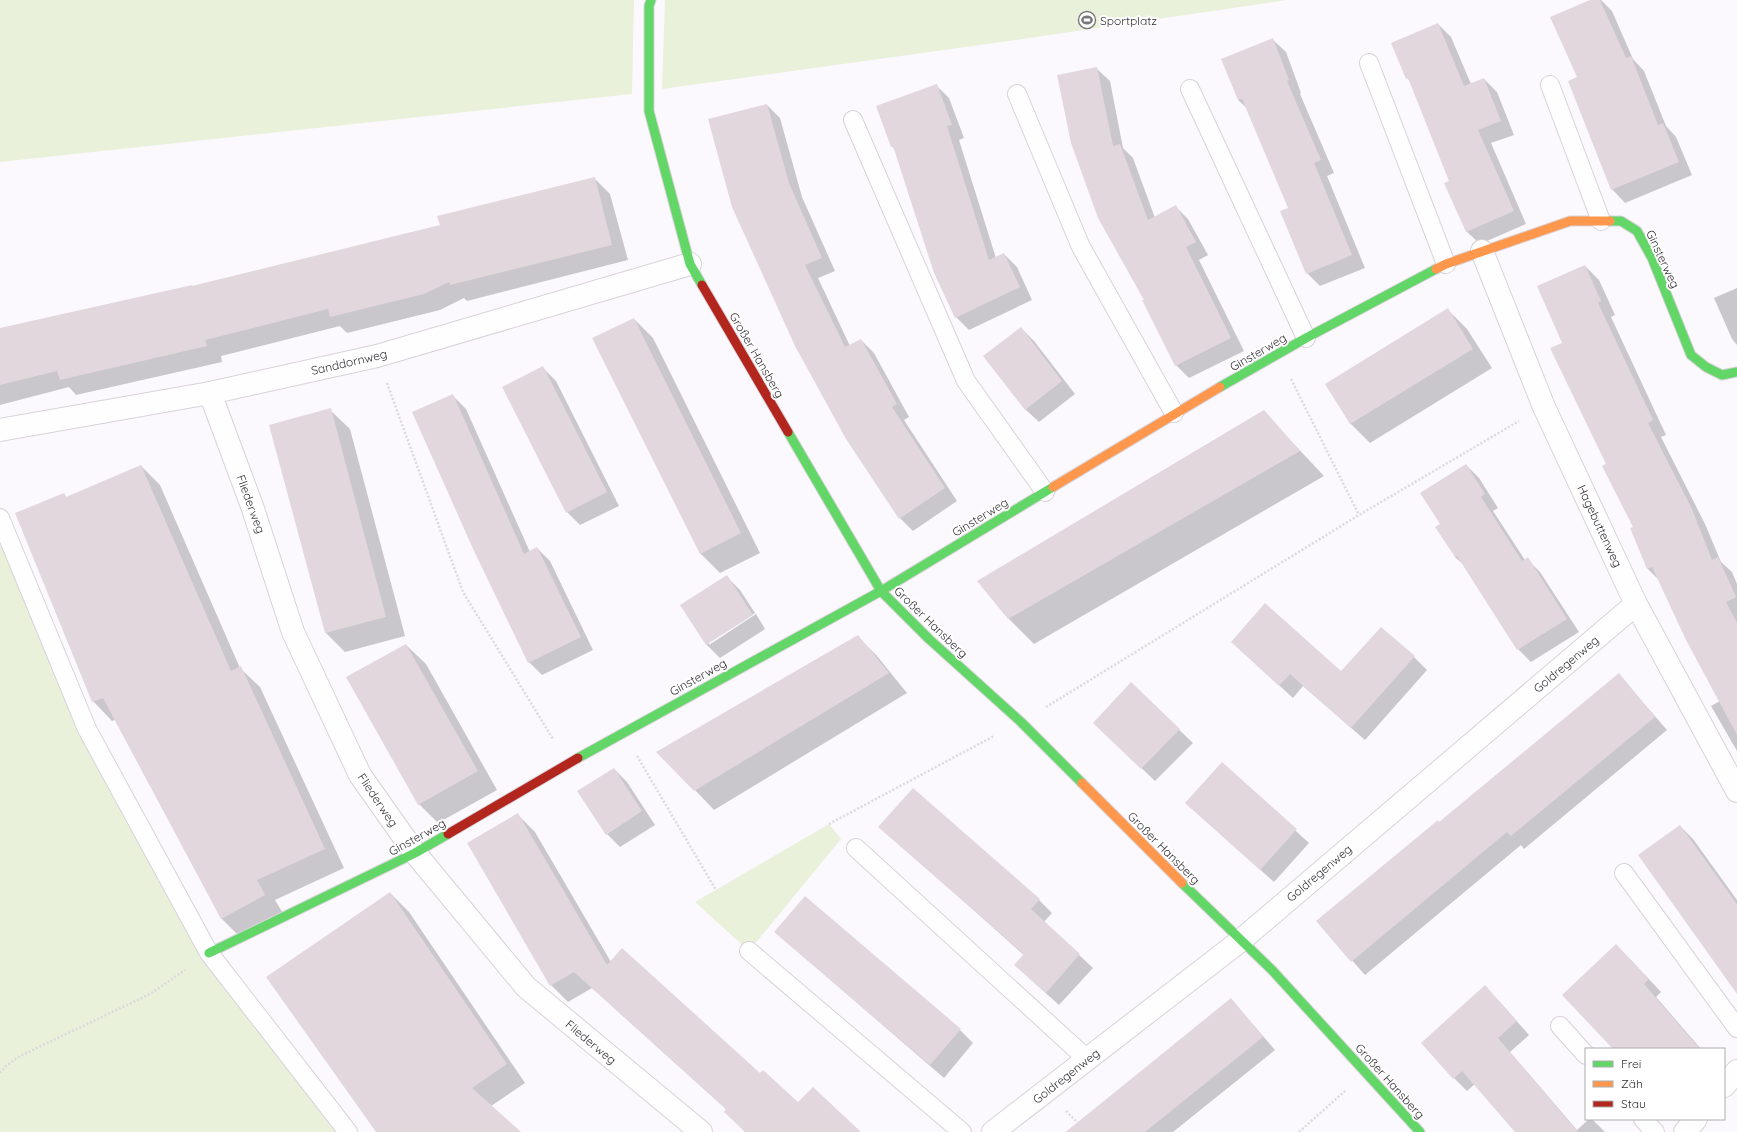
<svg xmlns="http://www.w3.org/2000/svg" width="1737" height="1132" font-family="Quicksand,sans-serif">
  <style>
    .green { fill: #e9f1db }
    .shadow { fill: #0003 }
    .building { fill: #e3d7de }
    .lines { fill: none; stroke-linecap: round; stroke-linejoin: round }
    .lane-casing { stroke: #d7d3d9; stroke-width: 20 }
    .street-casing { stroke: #d7d3d9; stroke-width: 24 }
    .fast-casing { stroke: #d7d3d9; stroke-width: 11 }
    .slow-casing { stroke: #d7d3d9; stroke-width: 11 }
    .jam-casing { stroke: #d7d3d9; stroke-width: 11 }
    .path { stroke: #dbdadb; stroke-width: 2.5; stroke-dasharray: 2 2; stroke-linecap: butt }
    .lane { stroke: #fffeff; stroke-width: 18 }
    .street { stroke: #fffeff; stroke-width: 22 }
    .fast { stroke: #63d668; stroke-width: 9 }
    .slow { stroke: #ff974d; stroke-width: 9 }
    .jam { stroke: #b3261e; stroke-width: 9 }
    .labels { text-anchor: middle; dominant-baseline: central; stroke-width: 4; stroke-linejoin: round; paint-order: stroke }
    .poi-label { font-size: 12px; fill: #332f35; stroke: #fff; text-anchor: start }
    .street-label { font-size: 12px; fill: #332f35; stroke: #fff }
  </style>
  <rect width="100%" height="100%" fill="#fcf9fe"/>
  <!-- green -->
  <g class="green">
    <path d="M 0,0 L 634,0 L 632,94 L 0,162 Z"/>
    <path d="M 665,0 L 1287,0 L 1009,41 L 662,89 Z"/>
    <path d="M 0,518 L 87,729 L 209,953 L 338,1132 L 0,1132 Z"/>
    <path d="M 829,824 L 841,839 L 749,951 L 695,902 Z"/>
  </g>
  <!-- shadow -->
  <g class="shadow">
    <path d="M 1593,0 L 1601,0 L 1612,11 L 1633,59 L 1644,71 L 1666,126 L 1676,137 L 1692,175 L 1625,203 L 1612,189 L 1579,78 Z"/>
    <path d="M 1438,24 L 1451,37 L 1471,84 L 1484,79 L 1497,92 L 1514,135 L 1491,143 L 1526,224 L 1480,244 L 1466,231 L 1450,182 L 1411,82 L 1407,78 Z"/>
    <path d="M 1272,39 L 1286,52 L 1301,93 L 1300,94 L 1334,173 L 1327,176 L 1365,268 L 1320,286 L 1307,273 L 1289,208 L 1248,109 L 1238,100 Z"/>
    <path d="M 1096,68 L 1110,81 L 1123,148 L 1133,158 L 1155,218 L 1175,206 L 1188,219 L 1208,255 L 1199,260 L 1244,351 L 1189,378 L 1176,365 L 1145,300 Z"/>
    <path d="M 936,85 L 949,98 L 964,138 L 959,140 L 996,258 L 1004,254 L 1017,267 L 1032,300 L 969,330 L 956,317 L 895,150 L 892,146 Z"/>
    <path d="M 767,105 L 780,118 L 802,197 L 835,271 L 818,278 L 850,346 L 861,340 L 874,353 L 909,417 L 904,420 L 957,501 L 913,531 L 900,518 L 795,346 Z"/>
    <path d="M 594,178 L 610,194 L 628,260 L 467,301 L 464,298 L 440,310 L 347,333 L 340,326 L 221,356 L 222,362 L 76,395 L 69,387 L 0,405 L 0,329 L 192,287 L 441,226 Z"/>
    <path d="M 1585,266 L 1599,280 L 1615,315 L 1611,317 L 1666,435 L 1661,437 L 1705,524 L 1721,562 L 1732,572 L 1737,584 L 1737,751 L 1711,706 L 1720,701 L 1660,581 L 1647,568 L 1634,527 L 1607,465 L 1563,343 Z"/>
    <path d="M 1737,288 L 1737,345 L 1732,339 L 1714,298 Z"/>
    <path d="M 1448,310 L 1467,329 L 1492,368 L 1370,443 L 1350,423 Z"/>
    <path d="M 634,319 L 653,338 L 760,553 L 720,573 L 700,553 Z"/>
    <path d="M 1021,328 L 1034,341 L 1075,394 L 1039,422 L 1025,409 Z"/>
    <path d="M 543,368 L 556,381 L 619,506 L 580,525 L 567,512 Z"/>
    <path d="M 452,395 L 466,409 L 530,552 L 537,548 L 550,561 L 593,650 L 542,675 L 529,662 Z"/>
    <path d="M 330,410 L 350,429 L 405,636 L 345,652 L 326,633 L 270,426 Z"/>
    <path d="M 1263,411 L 1324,476 L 1034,644 L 1009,619 L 979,581 Z"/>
    <path d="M 1466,465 L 1479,478 L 1498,508 L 1493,511 L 1525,560 L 1527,559 L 1540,572 L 1579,632 L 1531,662 L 1518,649 L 1465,566 L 1455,557 L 1441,524 Z"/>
    <path d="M 141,466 L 160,485 L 240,668 L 260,687 L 344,868 L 275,900 L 284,915 L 241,938 L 221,918 L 115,720 L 112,721 L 93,701 L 64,494 L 67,498 Z"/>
    <path d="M 727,577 L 740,590 L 755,613 L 709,642 L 709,645 L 756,614 L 765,629 L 720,658 L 707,645 L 682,605 Z"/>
    <path d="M 858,637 L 877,656 L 907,693 L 714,810 L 695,790 Z"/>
    <path d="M 1232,642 L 1341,673 L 1414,657 L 1427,670 L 1365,740 L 1303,686 L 1293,698 Z"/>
    <path d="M 406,645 L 426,664 L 497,790 L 438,823 L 419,804 Z"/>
    <path d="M 1619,675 L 1667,730 L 1524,849 L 1521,845 L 1365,975 L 1317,921 L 1439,823 Z"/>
    <path d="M 1131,684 L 1193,743 L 1155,781 L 1108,736 Z"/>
    <path d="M 1222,763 L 1309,843 L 1274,882 L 1186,803 Z"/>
    <path d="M 614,769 L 627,782 L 655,825 L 620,847 L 607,834 Z"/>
    <path d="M 518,815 L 535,832 L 611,962 L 798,1104 L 859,1132 L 745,1132 L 727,1110 L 592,988 L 568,1002 L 551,985 Z"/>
    <path d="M 1680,826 L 1693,839 L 1737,900 L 1737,991 Z"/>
    <path d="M 880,827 L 1039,900 L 1052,913 L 1044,922 L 1093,968 L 1059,1005 L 1029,978 L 1024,955 Z"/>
    <path d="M 390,893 L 409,912 L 525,1083 L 491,1106 L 520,1132 L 378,1132 Z"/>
    <path d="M 775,932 L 960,1030 L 973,1043 L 944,1078 Z"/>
    <path d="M 1629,958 L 1661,992 L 1656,997 L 1701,1049 L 1615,1049 Z"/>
    <path d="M 1231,999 L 1275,1050 L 1173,1132 L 1066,1132 Z"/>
    <path d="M 1498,1000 L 1529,1035 L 1510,1052 L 1577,1130 L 1589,1119 L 1592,1119 L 1605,1132 L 1516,1132 L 1475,1084 L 1467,1091 L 1454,1078 Z"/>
  </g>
  <!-- building -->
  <g class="building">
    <path d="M 1590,0 L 1600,0 L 1626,58 L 1631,56 L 1658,125 L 1663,123 L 1679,162 L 1611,190 L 1568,81 L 1577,77 L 1550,17 Z"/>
    <path d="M 1438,23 L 1464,86 L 1484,78 L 1501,121 L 1478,130 L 1514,211 L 1466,232 L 1444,183 L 1449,181 L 1408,78 L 1406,79 L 1391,43 Z"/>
    <path d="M 1273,38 L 1289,80 L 1287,81 L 1321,160 L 1314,163 L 1352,255 L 1306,274 L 1280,211 L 1288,208 L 1242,99 L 1238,100 L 1221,59 Z"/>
    <path d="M 1097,67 L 1113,146 L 1120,144 L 1148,220 L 1176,205 L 1196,242 L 1186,247 L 1231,338 L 1175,366 L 1142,300 L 1144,300 L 1098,218 L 1071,143 L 1057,75 Z"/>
    <path d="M 937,84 L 952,125 L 947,126 L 989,260 L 1004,253 L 1020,287 L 955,318 L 934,273 L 893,146 L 891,147 L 876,106 Z"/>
    <path d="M 767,104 L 789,183 L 822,258 L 805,265 L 845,347 L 861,339 L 897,404 L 892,407 L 945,488 L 899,519 L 846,439 L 795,346 L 732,207 L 708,119 Z"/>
    <path d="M 595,177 L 612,245 L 450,285 L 449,282 L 424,294 L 330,317 L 328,309 L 205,340 L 207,346 L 60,380 L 57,371 L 0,385 L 0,328 L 192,285 L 192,286 L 440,225 L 437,216 Z"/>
    <path d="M 1585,265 L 1601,301 L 1598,303 L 1653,420 L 1648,423 L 1692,509 L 1712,560 L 1718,557 L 1736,597 L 1726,602 L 1737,623 L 1737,735 L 1686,640 L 1652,567 L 1647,569 L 1630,528 L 1633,527 L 1602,466 L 1606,464 L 1550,348 L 1562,343 L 1537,286 Z"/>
    <path d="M 1448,308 L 1473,349 L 1350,424 L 1325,384 Z"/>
    <path d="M 634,318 L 741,533 L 700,554 L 592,338 Z"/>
    <path d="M 1021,327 L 1062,381 L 1025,410 L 983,356 Z"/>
    <path d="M 543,366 L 607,492 L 566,513 L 502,387 Z"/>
    <path d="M 453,394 L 524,554 L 537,547 L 581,637 L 528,663 L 474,551 L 412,412 Z"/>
    <path d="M 331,408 L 386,617 L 325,633 L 269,425 Z"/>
    <path d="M 1264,410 L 1300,451 L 1008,619 L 977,581 Z"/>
    <path d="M 1466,464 L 1485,494 L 1481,497 L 1522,561 L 1528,557 L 1567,619 L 1517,650 L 1457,556 L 1455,557 L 1435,527 L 1440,524 L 1420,493 Z"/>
    <path d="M 141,465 L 231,671 L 241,666 L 325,849 L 257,880 L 265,895 L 221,919 L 103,698 L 92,702 L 15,513 L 64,493 L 66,497 Z"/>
    <path d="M 727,575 L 753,615 L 706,645 L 680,605 Z"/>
    <path d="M 1265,603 L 1341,671 L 1381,627 L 1415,656 L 1351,728 L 1290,674 L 1279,686 L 1231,642 Z"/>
    <path d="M 858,635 L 889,673 L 694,791 L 656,752 Z"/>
    <path d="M 406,644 L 478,771 L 418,805 L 346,677 Z"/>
    <path d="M 1619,673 L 1655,717 L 1511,836 L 1507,832 L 1351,962 L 1316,921 L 1438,820 L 1439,822 Z"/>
    <path d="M 1131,682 L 1180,729 L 1141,769 L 1093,723 Z"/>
    <path d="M 1222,762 L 1297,829 L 1260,870 L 1185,803 Z"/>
    <path d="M 614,768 L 642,811 L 606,835 L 577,791 Z"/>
    <path d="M 913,788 L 1040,899 L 1031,909 L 1080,954 L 1046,993 L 1014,965 L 1024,954 L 878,827 Z"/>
    <path d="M 518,813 L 607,965 L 622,948 L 760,1073 L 763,1070 L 798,1102 L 813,1087 L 861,1132 L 745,1132 L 724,1112 L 726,1109 L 574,972 L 550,986 L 467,843 Z"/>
    <path d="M 1680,825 L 1737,904 L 1737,994 L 1638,855 Z"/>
    <path d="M 390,892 L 507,1064 L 472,1088 L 521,1132 L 376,1132 L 266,977 Z"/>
    <path d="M 805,896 L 961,1029 L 930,1065 L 774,932 Z"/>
    <path d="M 1616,944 L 1649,979 L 1644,984 L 1700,1049 L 1613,1049 L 1562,995 Z"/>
    <path d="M 1485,985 L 1517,1021 L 1498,1038 L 1578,1132 L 1515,1132 L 1462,1071 L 1453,1079 L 1421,1043 Z"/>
    <path d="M 1231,998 L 1263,1037 L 1145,1132 L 1066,1132 Z"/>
  </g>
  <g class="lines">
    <!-- lane casing -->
    <g class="lane-casing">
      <g id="lane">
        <path d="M 1369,63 L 1446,264"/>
        <path d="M 1550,85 L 1601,221"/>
        <path d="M 1190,89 L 1306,338"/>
        <path d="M 1017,94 L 1081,247 L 1174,413"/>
        <path d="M 853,120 L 966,381 L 1045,492"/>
        <path d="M 0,518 L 87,729 L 209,953 L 348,1132"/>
        <path d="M 856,848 L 1087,1059"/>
        <path d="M 1624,873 L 1737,1028"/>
        <path d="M 749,951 L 962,1132"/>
        <path d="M 1560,1026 L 1586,1055"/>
        <path d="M 1643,1119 L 1655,1132"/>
      </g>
    </g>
    <!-- street casing -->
    <g class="street-casing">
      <g id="street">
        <path d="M 1482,251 L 1544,407 L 1636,604 L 1737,791"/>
        <path d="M 210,393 L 252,506 L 293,632 L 360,775 L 415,853 L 526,987 L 701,1132"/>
        <path d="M 0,430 L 210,393 L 377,356 L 690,264"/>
        <path d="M 1724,1086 L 1737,1071"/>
        <path d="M 993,1132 L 1240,941 L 1636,604"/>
        <path d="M 1685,1132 L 1696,1119"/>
      </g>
    </g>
    <!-- fast casing -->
    <g class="fast-casing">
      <g id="fast">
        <path d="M 651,0 L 649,6 L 649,111 L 690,264 L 702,285"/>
        <path d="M 1610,221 L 1621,221 L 1637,231 L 1652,258 L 1691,355 L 1706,367 L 1722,375 L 1737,372"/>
        <path d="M 1220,387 L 1306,338 L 1436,269"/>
        <path d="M 788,432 L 881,591 L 929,639 L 1021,722 L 1082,783"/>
        <path d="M 578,758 L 881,591 L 1053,487"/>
        <path d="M 1182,883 L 1272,970 L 1420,1132"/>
        <path d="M 209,953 L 415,853 L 448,834"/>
      </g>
    </g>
    <!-- slow casing -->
    <g class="slow-casing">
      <g id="slow">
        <path d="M 1436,269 L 1446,264 L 1570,221 L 1610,221"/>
        <path d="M 1053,487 L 1220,387"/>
        <path d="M 1082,783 L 1182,883"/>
      </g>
    </g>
    <!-- jam casing -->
    <g class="jam-casing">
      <g id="jam">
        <path d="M 702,285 L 788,432"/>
        <path d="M 448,834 L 578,758"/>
      </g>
    </g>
    <!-- path -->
    <g class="path">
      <path d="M 1291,379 L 1359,515"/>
      <path d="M 387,383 L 463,592 L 553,739"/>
      <path d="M 1046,707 L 1359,515 L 1519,421"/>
      <path d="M 637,756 L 716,890"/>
      <path d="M 829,824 L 994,736"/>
      <path d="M 0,1073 L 6,1066 L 20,1056 L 150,994 L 185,970"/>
      <path d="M 1066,1111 L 1087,1132"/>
      <path d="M 1299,1132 L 1345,1091"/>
    </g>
    <!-- lane -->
    <use href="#lane" class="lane"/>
    <!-- street -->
    <use href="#street" class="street"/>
    <!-- fast -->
    <use href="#fast" class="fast"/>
    <!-- slow -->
    <use href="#slow" class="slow"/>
    <!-- jam -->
    <use href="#jam" class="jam"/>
  </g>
  <!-- icons -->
  <defs>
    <g id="stadium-ring" transform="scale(0.9)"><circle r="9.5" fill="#fff" stroke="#79767b" stroke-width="1.5"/><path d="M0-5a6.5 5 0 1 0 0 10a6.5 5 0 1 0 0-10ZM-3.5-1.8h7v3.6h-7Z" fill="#79767b"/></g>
  </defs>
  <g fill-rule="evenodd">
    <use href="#stadium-ring" x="1087" y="20"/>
  </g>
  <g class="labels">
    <!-- poi labels -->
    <g class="poi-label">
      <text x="1100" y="20">Sportplatz</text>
    </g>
    <!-- street labels -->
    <g class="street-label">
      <text transform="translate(1663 259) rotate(65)">Ginsterweg</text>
      <text transform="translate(1258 352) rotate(-30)">Ginsterweg</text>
      <text transform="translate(757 355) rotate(60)">Großer Hansberg</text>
      <text transform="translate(349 362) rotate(-13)">Sanddornweg</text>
      <text transform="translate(251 504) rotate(70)">Fliederweg</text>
      <text transform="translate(980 517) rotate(-31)">Ginsterweg</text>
      <text transform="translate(1600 526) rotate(65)">Hagebuttenweg</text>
      <text transform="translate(931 622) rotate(44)">Großer Hansberg</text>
      <text transform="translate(1566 664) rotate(-40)">Goldregenweg</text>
      <text transform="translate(698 677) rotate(-29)">Ginsterweg</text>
      <text transform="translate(378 800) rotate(56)">Fliederweg</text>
      <text transform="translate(417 837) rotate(-29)">Ginsterweg</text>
      <text transform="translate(1164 848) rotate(45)">Großer Hansberg</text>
      <text transform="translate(1319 873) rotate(-40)">Goldregenweg</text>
      <text transform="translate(591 1042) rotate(40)">Fliederweg</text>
      <text transform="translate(1066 1076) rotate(-38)">Goldregenweg</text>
      <text transform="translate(1390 1081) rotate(48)">Großer Hansberg</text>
    </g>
  </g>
  <!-- legend -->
  <rect x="1585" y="1048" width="140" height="72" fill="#ffffff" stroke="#adacae"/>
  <rect x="1593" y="1061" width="20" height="6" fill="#63d668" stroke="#adacae"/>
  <text x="1621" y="1068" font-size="12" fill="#332f35">Frei</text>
  <rect x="1593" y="1081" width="20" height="6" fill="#ff974d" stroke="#adacae"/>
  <text x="1621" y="1088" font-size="12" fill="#332f35">Zäh</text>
  <rect x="1593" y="1101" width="20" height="6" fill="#b3261e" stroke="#adacae"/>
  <text x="1621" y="1108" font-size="12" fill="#332f35">Stau</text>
</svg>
